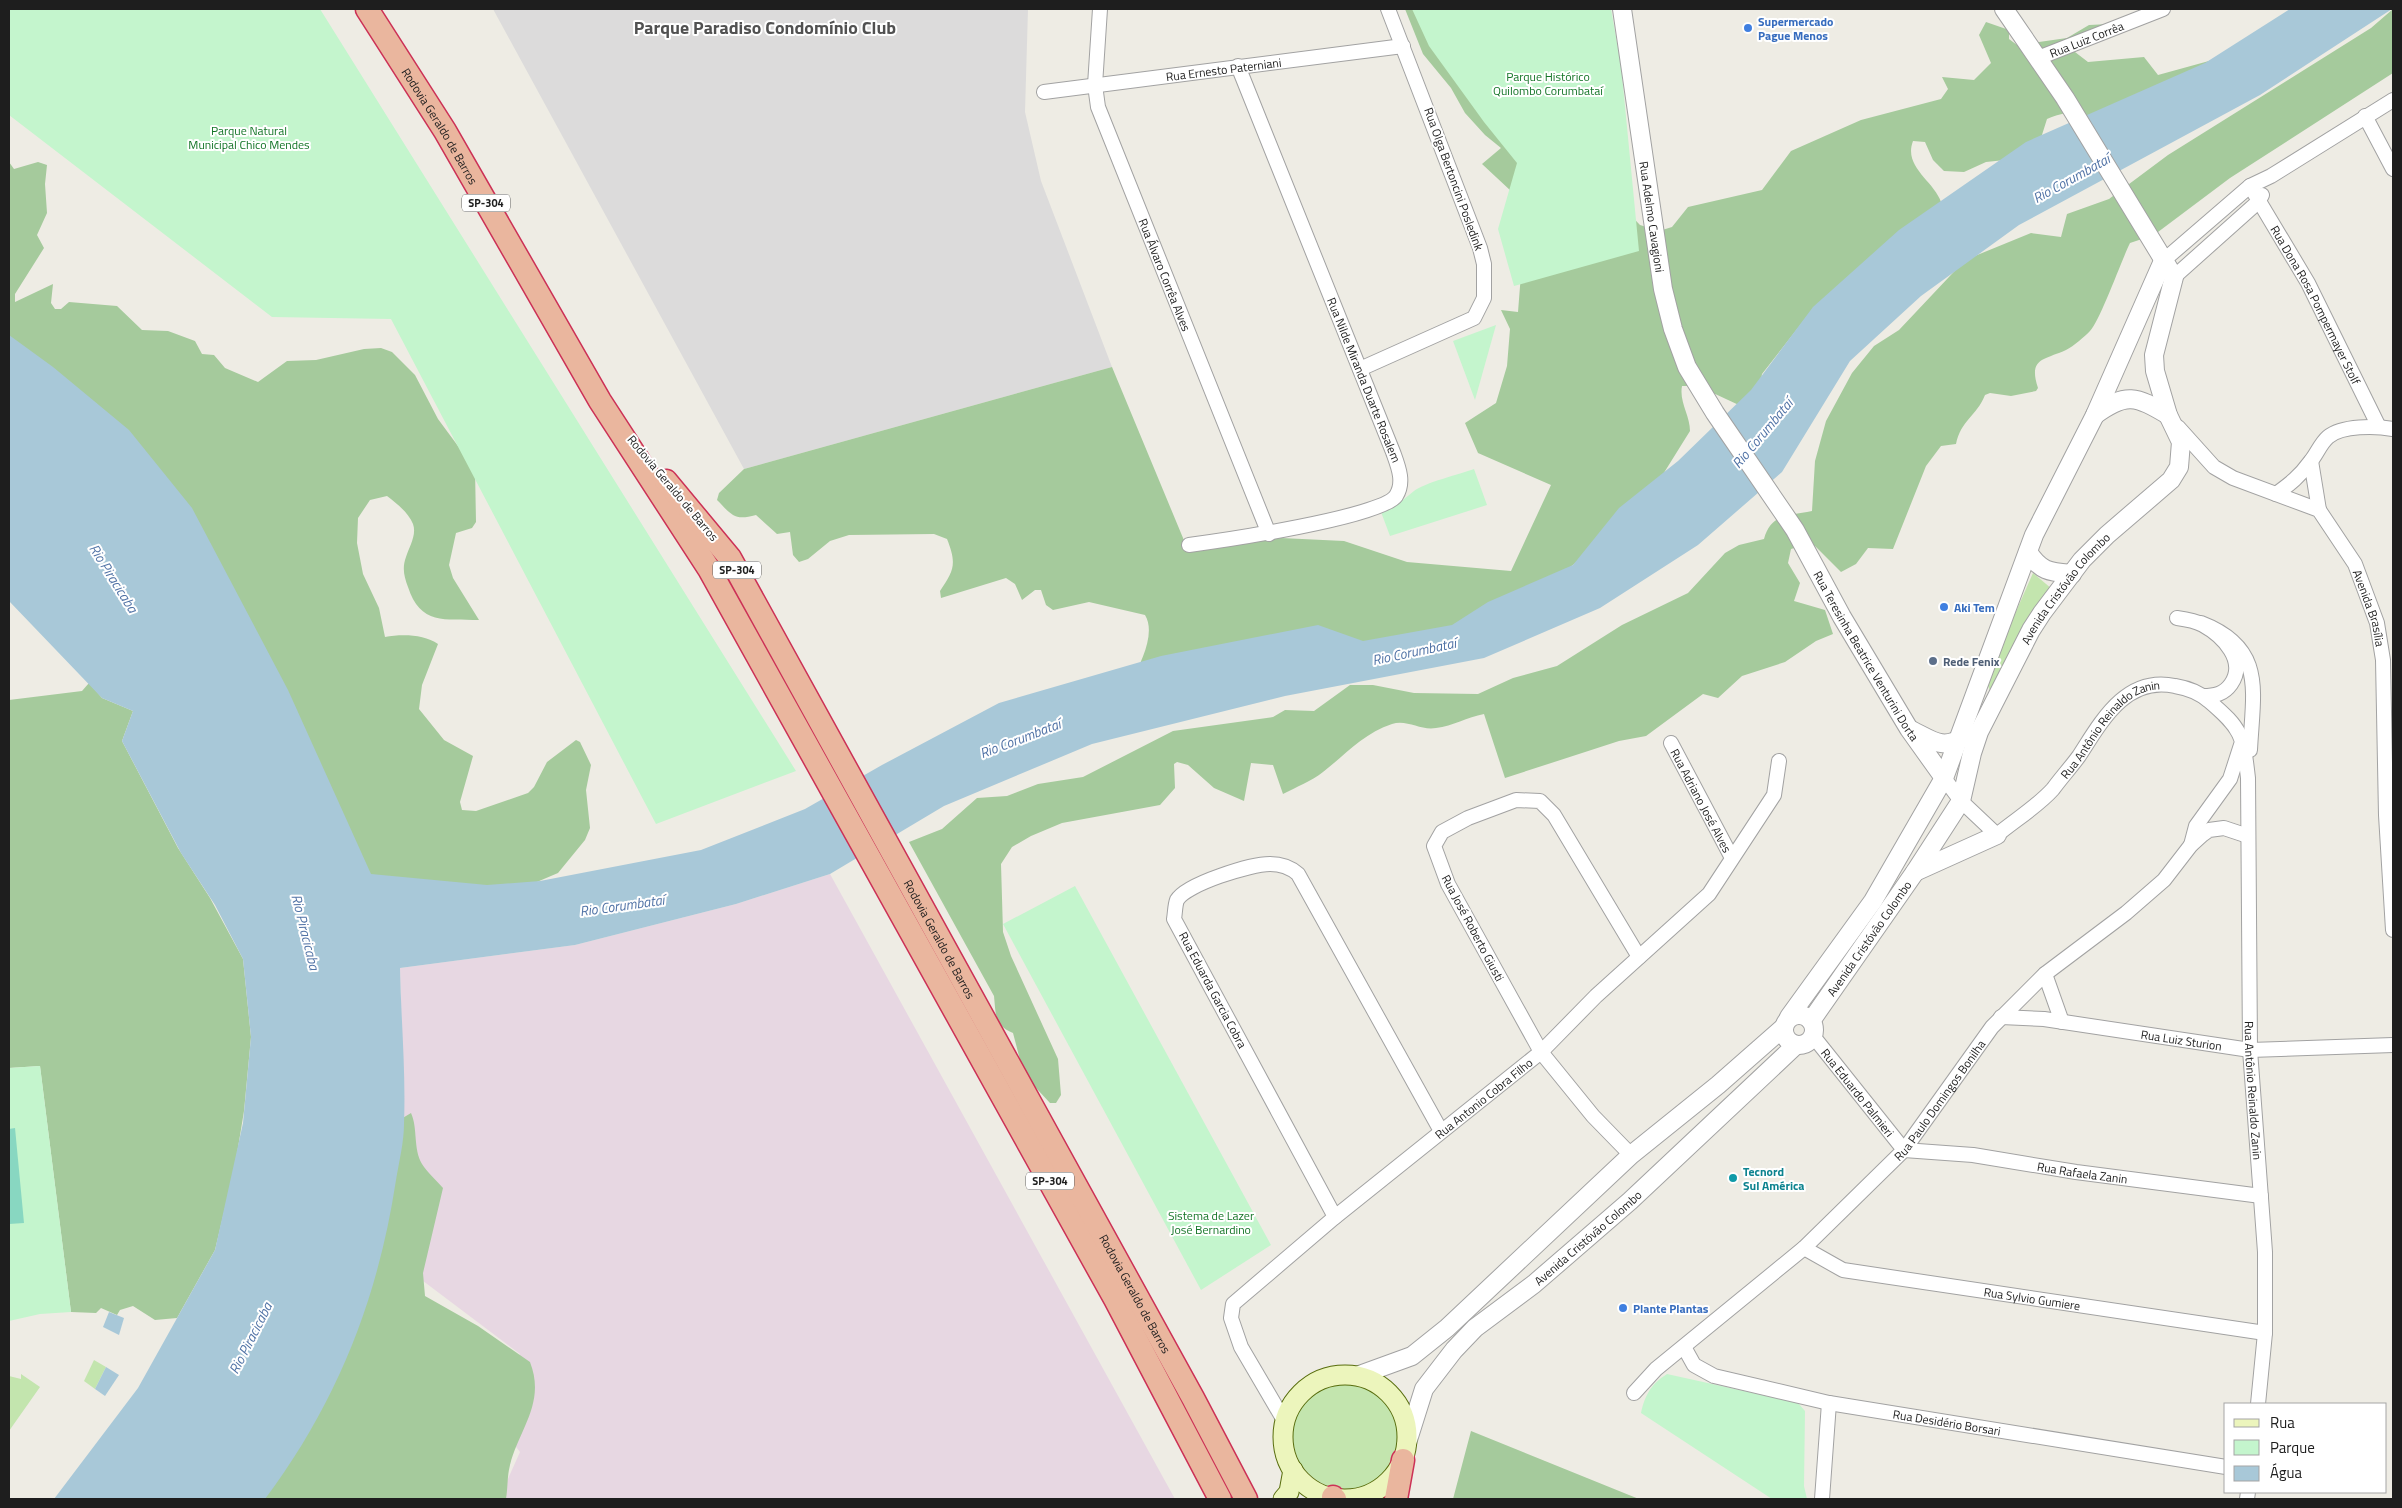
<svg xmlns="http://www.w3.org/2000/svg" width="2402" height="1508" font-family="'Titillium Web',sans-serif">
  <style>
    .residential { fill: #dcdbdb }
    .industrial { fill: #e7d7e2 }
    .grass { fill: #c3e5ae }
    .forest { fill: #a5ca9c }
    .park { fill: #c4f5cd }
    .pitch { fill: #88d7c1 }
    .water { fill: #a8c8d8 }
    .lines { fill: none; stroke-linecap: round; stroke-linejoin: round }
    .minor-casing { stroke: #a2a2a2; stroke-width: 16 }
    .tertiary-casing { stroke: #a2a2a2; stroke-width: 20 }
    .secondary-casing { stroke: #586d0d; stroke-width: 21 }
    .trunk-casing { stroke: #cc3156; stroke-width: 25 }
    .minor { stroke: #fff; stroke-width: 14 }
    .tertiary { stroke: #fff; stroke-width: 18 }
    .secondary { stroke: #ecf5bc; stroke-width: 19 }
    .trunk { stroke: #eab69e; stroke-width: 22 }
    .shop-dot { fill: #3f7fe0; stroke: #fff; stroke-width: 2 }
    .service-dot { fill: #5c6f8a; stroke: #fff; stroke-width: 2 }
    .culture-dot { fill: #0f9aa8; stroke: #fff; stroke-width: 2 }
    .labels { text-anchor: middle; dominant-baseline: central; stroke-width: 4; stroke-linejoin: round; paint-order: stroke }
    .shield { fill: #fff; stroke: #626262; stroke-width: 1 }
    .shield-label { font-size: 11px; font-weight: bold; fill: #1e1e1e }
    .shop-label { font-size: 12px; font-weight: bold; fill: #366cbe; stroke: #fff; text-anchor: start }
    .street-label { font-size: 12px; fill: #1e1e1e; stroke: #fff }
    .park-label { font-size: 12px; fill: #137426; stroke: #fff }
    .service-label { font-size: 12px; font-weight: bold; fill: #4e5e75; stroke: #fff; text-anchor: start }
    .culture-label { font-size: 12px; font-weight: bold; fill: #0d838f; stroke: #fff; text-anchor: start }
    .water-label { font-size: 14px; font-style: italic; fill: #5173a6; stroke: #fff }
    .district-label { font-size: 18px; font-weight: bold; fill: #515151; stroke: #fff }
  </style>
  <rect width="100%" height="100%" fill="#eeece4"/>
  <!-- residential -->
  <path class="residential" d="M 493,9 L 1028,9 L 1025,112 L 1041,181 L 1112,367 L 744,469 Z"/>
  <!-- industrial -->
  <path class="industrial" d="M 830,874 L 1175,1499 L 499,1499 L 520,1452 L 481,1402 L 520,1354 L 382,1250 L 404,1125 L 400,968 L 575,945 L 736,904 Z"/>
  <!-- grass -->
  <g class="grass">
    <path d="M 2033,573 L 2052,589 L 1991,693 L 1988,686 L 2003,641 Z"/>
    <path d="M 94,1360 L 106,1367 L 95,1389 L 84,1381 Z"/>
    <path d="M 21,1374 L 40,1387 L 9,1431 L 9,1376 L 21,1379 Z"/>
    <circle cx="1346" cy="1436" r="53"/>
  </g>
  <!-- forest -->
  <g class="forest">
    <path d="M 1405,9 L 1433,9 L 1640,225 L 1659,231 L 1672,227 L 1688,207 L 1762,190 L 1791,151 L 1861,120 L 1941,99 L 1948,89 L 1942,77 L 1974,80 L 1991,63 L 1979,35 L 1986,22 L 2009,30 L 2009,39 L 2017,45 L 2067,38 L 2089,25 L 2109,24 L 2075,52 L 2088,62 L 2144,57 L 2158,75 L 2267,45 L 2097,119 C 2076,112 2068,110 2047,119 L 2041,138 L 2005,160 L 1986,162 L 1964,172 L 1944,171 L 1933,160 L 1925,142 L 1913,141 C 1903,167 1934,181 1941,202 L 1812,310 L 1762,374 L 1756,413 L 1698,386 L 1682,386 C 1679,402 1690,415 1690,431 L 1647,500 L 1573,565 L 1495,623 L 1132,680 C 1141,663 1156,633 1145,615 L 1089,602 L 1053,610 L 1046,605 L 1041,590 L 1035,590 L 1022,600 L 1015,584 L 1006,578 L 941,598 L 940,591 C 954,570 957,564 947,539 L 934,534 L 849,535 L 830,541 L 808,559 L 799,562 L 793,555 L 790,532 L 777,534 L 756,515 C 734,521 732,515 717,500 L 719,493 L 744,469 L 1112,367 L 1188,550 L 1281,538 L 1344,541 L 1407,562 L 1511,571 L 1551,485 L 1478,453 L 1465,423 L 1496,403 L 1507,366 L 1510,329 L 1501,310 L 1518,312 L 1522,261 L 1553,230 L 1482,164 L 1501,148 L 1485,135 L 1465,113 L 1451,88 L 1423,54 Z"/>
    <path d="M 2393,9 L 2393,73 L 2230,178 L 2154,235 L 2130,243 C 2122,259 2100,321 2090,331 C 2084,337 2074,346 2066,350 C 2044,360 2028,358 2038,388 L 2036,391 L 2011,396 L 1990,393 L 1985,395 C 1976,417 1961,420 1956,444 L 1941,446 L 1926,466 L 1893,549 L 1868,548 L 1856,564 L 1841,572 L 1815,546 L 1804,545 L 1791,549 L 1788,563 L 1800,583 L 1794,601 L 1825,610 L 1833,634 L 1816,641 L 1785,662 L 1742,676 L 1718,698 L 1703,694 L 1646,736 L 1619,741 L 1505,778 L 1484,714 C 1467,717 1453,726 1436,728 C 1421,731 1407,719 1392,724 C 1364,733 1345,755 1323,772 C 1312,781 1296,787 1283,794 L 1273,765 L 1251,763 L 1244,801 L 1214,788 L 1188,765 L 1177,762 L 1174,764 L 1175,788 L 1160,805 L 1062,823 L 1031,836 L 1012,847 L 1001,864 L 1003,932 L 1011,956 L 1058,1059 L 1061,1095 L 1056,1103 L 1050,1103 L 1024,1075 L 1013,1033 C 994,1025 996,1015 994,996 L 909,842 L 942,829 L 977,798 L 1007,796 L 1038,784 L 1083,777 L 1173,731 L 1273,717 L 1285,710 L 1314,711 L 1350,685 L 1373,685 L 1414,693 L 1478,694 L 1513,678 L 1557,666 L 1622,625 L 1688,593 L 1725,553 L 1739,545 L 1764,539 C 1771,513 1789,516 1812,511 L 1815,461 L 1826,421 L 1852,373 L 1874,346 L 1899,330 L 1965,260 L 2031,233 L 2061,237 L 2067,214 L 2109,199 L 2168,155 L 2371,28 Z"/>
    <path d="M 9,162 L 14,169 L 38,162 L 47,165 L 45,184 L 47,213 L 37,235 L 44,248 L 15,294 L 15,302 L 53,284 L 51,303 L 55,309 L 61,309 L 69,302 L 117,306 L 142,330 L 168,331 L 195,341 L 202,354 L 214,355 L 225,368 L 258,382 L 287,361 L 316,360 L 364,349 L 381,348 L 392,352 L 415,375 L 438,419 L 475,469 L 476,522 L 472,528 L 456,533 L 449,565 L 453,578 L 479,620 C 445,619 420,625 408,587 C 404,576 402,568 406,557 C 409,547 417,535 413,524 C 408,512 396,503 387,496 L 370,500 L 358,518 L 357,543 L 363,574 L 379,608 L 385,637 C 401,634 424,634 438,644 L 422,685 L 419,709 L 444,740 L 473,756 L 460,802 L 462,810 L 476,811 L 528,793 L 534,787 L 547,762 L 576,740 L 580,742 L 591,765 L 586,790 L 590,828 L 585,840 L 558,873 L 506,895 L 369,878 L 9,380 Z"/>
    <path d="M 89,683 L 102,698 L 133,711 L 122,741 L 178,848 L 210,898 L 243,959 L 251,1037 L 244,1111 L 235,1166 L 215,1250 L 177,1318 L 155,1320 L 133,1306 L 120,1310 L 117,1315 L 101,1308 L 96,1313 L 71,1312 L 40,1066 L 9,1068 L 9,700 L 82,691 Z"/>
    <path d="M 411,1113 C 418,1128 413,1149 422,1164 C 427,1172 436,1180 443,1188 L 423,1273 L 425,1296 L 478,1326 L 530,1362 C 546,1403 519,1429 510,1465 C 507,1476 508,1488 506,1499 L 232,1499 L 396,1122 Z"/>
    <path d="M 1471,1431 L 1629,1495 L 1639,1499 L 1453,1499 Z"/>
  </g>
  <!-- park -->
  <g class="park">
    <path d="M 9,9 L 320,9 L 796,771 L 656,824 L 391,319 L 272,317 L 9,115 Z"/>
    <path d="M 1412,9 L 1611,9 L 1621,65 L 1639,251 L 1514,286 L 1498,229 L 1517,163 L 1484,122 L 1429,46 Z"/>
    <path d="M 1496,325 L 1475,400 L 1453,341 Z"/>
    <path d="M 1474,469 L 1487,505 L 1390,536 L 1381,512 C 1398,506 1401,501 1414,491 C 1424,483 1460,474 1474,469 Z"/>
    <path d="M 1075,886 L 1271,1245 L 1201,1290 L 1003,924 Z"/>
    <path d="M 40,1066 L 71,1312 L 40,1314 L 9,1321 L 9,1068 Z"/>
    <path d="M 1667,1374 L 1798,1403 L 1805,1411 L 1804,1486 L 1807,1499 L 1772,1499 L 1641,1413 C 1645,1395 1651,1384 1667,1374 Z"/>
  </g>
  <!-- pitch -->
  <path class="pitch" d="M 15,1128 L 24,1223 L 9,1224 L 9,1129 Z"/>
  <!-- water -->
  <g class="water">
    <path d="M 2290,9 L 2392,9 L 2260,95 L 2019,225 L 1921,296 L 1850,361 L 1782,472 L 1698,545 L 1600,608 L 1484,658 L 1285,696 L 1092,744 L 944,806 L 830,874 L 736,904 L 575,945 L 400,968 C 401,1020 406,1072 404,1124 C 404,1142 399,1162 396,1180 C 378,1299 337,1403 265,1499 L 54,1499 L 138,1388 L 215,1250 L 243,1123 L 251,1037 L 243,959 L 215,905 L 181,853 L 122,741 L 133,711 L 102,698 L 9,601 L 9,335 L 53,367 L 129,430 L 192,508 L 288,690 L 371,874 L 487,885 L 540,881 L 701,850 L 805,809 L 882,765 L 999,703 L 1161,656 L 1318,625 L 1363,641 L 1452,625 L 1488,602 L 1573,565 L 1619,508 L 1678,461 L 1751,390 L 1813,307 L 1899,230 L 2026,142 L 2205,63 Z"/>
    <path d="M 109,1312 L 124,1318 L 119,1335 L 103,1327 Z"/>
    <path d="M 106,1367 L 119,1375 L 105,1396 L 95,1389 Z"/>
  </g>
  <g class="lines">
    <!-- minor casing -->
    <g class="minor-casing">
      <g id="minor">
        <path id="s1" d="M 1100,9 L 1095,85 L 1098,107 L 1269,534"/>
        <path id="s2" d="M 2038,58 L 2163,9"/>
        <path id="s3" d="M 1044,92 L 1403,46"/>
        <path d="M 2365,116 L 2393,169"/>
        <path id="s4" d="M 2250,186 L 2308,283 L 2379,427"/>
        <path d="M 2163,261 L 2250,186 L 2271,176 L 2393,100"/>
        <path d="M 2174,277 L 2258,202 L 2262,195"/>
        <path d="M 1360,369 L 1474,318 L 1484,298 L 1484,264 L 1480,248 L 1388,9"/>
        <path id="s5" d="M 2178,427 L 2214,467 L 2233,478 L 2319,510 L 2355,564 L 2377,623 L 2383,660 L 2386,815 L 2393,930"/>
        <path d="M 2311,461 L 2319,510"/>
        <path d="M 2276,494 C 2290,484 2300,476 2310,462 C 2317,454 2320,444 2328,437 C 2342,425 2376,426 2393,429"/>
        <path d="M 1189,545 C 1220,541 1382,517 1396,496 C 1405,482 1398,466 1393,452 L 1238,66"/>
        <path d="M 2177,618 C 2185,619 2196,621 2203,625 C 2223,636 2247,661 2231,684 C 2224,694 2215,696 2203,696"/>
        <path d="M 2201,623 C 2266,648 2253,691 2250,750"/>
        <path id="s6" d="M 1671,743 L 1732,858"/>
        <path id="s7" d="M 1944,778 L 1961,801 L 1997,835 C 2015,820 2038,806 2053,789 C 2061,778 2071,767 2079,756 C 2101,722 2126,675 2175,686 C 2187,688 2199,692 2209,701 C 2242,729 2243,735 2248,778 L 2250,1050 L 2265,1252 L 2265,1333 L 2258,1404"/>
        <path d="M 2191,845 L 2196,826 L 2230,779 L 2241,745"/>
        <path d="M 2045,974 L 2062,1022"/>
        <path id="s8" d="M 2001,1017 L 2044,1019 L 2250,1050 L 2393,1045"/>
        <path id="s9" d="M 1813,1036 L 1904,1150"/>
        <path id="s10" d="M 1904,1150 L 1973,1155 L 2076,1172 L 2261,1196"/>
        <path d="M 1631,1155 L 1593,1116 L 1541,1052 L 1448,884 L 1434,846 L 1442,832 L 1468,818 L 1516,800 L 1540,801 L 1554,815 L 1639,957"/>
        <path d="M 1335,1217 L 1174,919 C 1175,914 1175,905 1177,900 C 1186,884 1251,864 1270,864 C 1281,864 1290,867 1298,874 L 1441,1131"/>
        <path id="s11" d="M 1804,1248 L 1843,1270 L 2265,1333"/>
        <path id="s12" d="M 1684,1347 L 1694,1365 L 1714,1376 L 1829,1403 L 2226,1467"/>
        <path id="s13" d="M 1634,1393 L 1656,1369 L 1804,1248 L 1904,1150 L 1992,1027 L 2045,974 L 2126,913 L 2164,880 L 2191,845 L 2202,835 L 2209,830 L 2224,828 L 2248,836"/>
        <path id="s14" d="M 1285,1422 L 1241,1347 L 1231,1318 L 1233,1304 L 1335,1217 L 1541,1052 L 1596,996 L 1709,894 L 1774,795 L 1779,761"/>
        <path d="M 1822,1499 L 1829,1403"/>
        <path d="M 2247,1499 L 2248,1492"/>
      </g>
    </g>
    <!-- tertiary casing -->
    <g class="tertiary-casing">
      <g id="tertiary">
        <path id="s15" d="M 1622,9 L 1663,289 L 1673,329 L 1687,367 L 1715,413 L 1795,530 L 1842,617 L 1909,729 L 1944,778"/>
        <path d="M 2095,415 C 2126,392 2136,396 2168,415"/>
        <path d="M 2028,552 C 2041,572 2050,572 2072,574"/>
        <path d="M 1911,730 C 1931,739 1942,751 1963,737"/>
        <path d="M 1915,872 L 1997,835"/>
        <circle cx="1799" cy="1030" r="15"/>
        <path d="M 1789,1017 L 1873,901 L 1944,778 L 2034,535 L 2095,415 L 2163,261"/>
        <path id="s16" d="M 1811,1021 L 1915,872 L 1961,801 L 1972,753 L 1979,732 L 2031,630 L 2042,613 L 2082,560 L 2107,535 L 2171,480 L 2179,467 L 2181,442 L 2168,415 L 2155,371 L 2154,355 L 2174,277 L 2065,98 L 2004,9"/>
        <path d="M 1357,1376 L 1412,1356 L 1447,1328 L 1631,1155 L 1718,1085 L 1784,1027"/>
        <path id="s17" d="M 1406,1446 L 1424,1389 L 1454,1350 L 1475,1328 L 1534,1284 L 1630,1201 L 1796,1045"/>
      </g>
    </g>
    <!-- secondary casing -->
    <g class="secondary-casing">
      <g id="secondary">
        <circle cx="1345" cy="1437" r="62"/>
        <path d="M 1283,1499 L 1289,1492 L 1293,1470"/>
      </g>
    </g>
    <!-- trunk casing -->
    <g class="trunk-casing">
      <g id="trunk">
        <path id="s18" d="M 367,9 L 445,131 L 600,401 L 709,569 L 1115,1299 L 1220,1499"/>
        <path id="s19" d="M 666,481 L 730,558 L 1193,1398 L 1246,1499"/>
        <path d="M 1333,1497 L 1335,1499"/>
        <path d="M 1396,1499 L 1403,1460"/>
      </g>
    </g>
    <!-- minor -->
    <use href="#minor" class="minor"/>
    <!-- tertiary -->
    <use href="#tertiary" class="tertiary"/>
    <!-- secondary -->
    <use href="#secondary" class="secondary"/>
    <!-- trunk -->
    <use href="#trunk" class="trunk"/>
  </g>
  <!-- markers -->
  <g class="shop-dot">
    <circle cx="1748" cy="28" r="5"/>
    <circle cx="1944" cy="607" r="5"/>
    <circle cx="1623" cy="1308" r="5"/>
  </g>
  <circle class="service-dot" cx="1933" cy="661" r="5"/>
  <circle class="culture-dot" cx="1733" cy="1178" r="5"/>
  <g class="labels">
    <!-- shield labels -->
    <g class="shield">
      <rect x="462" y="194.5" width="48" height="17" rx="4"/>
      <rect x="713" y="561.5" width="48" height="17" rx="4"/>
      <rect x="1026" y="1172.5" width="48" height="17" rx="4"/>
    </g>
    <g class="shield-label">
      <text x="486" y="203">SP-304</text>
      <text x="737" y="570">SP-304</text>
      <text x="1050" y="1181">SP-304</text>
    </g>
    <!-- shop labels -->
    <g class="shop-label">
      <text x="1758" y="21">Supermercado<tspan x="1758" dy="14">Pague Menos</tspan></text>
      <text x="1954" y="607">Aki Tem</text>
      <text x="1633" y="1308">Plante Plantas</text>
    </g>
    <!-- street labels -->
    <g class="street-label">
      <text stroke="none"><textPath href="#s2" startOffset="52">Rua Luiz Corrêa</textPath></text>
      <text stroke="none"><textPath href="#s3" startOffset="181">Rua Ernesto Paterniani</textPath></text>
      <text stroke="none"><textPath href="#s18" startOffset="138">Rodovia Geraldo de Barros</textPath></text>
      <text transform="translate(1454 179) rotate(70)">Rua Olga Bertoncini Posledink</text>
      <text stroke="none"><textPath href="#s15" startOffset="210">Rua Adelmo Cavagioni</textPath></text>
      <text stroke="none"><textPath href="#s1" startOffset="279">Rua Álvaro Corrêa Alves</textPath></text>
      <text stroke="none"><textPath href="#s4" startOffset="136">Rua Dona Rosa Pompermayer Stolf</textPath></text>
      <text transform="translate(1364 380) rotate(68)">Rua Nilde Miranda Duarte Rosalem</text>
      <text transform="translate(673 488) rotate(50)">Rodovia Geraldo de Barros</text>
      <text stroke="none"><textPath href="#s16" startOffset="506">Avenida Cristóvão Colombo</textPath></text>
      <text stroke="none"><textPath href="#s5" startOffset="279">Avenida Brasília</textPath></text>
      <text stroke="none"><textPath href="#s15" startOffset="705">Rua Teresinha Beatrice Venturini Dorta</textPath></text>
      <text stroke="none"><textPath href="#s7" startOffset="236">Rua Antônio Reinaldo Zanin</textPath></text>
      <text stroke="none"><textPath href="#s6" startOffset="65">Rua Adriano José Alves</textPath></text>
      <text transform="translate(1473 928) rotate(62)">Rua José Roberto Giusti</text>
      <text stroke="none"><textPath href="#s19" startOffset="535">Rodovia Geraldo de Barros</textPath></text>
      <text stroke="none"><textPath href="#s16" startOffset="101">Avenida Cristóvão Colombo</textPath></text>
      <text transform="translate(1213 990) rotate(62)">Rua Eduarda Garcia Cobra</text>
      <text stroke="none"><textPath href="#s8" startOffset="182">Rua Luiz Sturion</textPath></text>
      <text stroke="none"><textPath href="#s7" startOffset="761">Rua Antônio Reinaldo Zanin</textPath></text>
      <text stroke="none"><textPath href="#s9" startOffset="72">Rua Eduardo Palmieri</textPath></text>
      <text stroke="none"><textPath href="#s14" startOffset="456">Rua Antonio Cobra Filho</textPath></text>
      <text stroke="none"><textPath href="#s13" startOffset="425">Rua Paulo Domingos Bonilha</textPath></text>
      <text stroke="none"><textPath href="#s10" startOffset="180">Rua Rafaela Zanin</textPath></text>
      <text stroke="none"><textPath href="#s17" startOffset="284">Avenida Cristóvão Colombo</textPath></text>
      <text stroke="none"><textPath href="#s19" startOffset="940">Rodovia Geraldo de Barros</textPath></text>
      <text stroke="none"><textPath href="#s11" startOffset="236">Rua Sylvio Gumiere</textPath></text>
      <text stroke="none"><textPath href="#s12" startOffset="281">Rua Desidério Borsari</textPath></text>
    </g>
    <!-- park labels -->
    <g class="park-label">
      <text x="1548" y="76">Parque Histórico<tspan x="1548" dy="14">Quilombo Corumbataí</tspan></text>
      <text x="249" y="130">Parque Natural<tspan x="249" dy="14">Municipal Chico Mendes</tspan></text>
      <text x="1211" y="1215">Sistema de Lazer<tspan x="1211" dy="14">José Bernardino</tspan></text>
    </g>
    <!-- service labels -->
    <g class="service-label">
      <text x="1943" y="661">Rede Fenix</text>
    </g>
    <!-- culture labels -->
    <g class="culture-label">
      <text x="1743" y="1171">Tecnord<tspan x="1743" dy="14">Sul América</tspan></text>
    </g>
    <!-- water labels -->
    <g class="water-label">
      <text transform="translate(2071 178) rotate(-29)">Rio Corumbataí</text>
      <text transform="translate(1762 433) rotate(-50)">Rio Corumbataí</text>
      <text transform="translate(114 578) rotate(58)">Rio Piracicaba</text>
      <text transform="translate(1414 651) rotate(-12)">Rio Corumbataí</text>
      <text transform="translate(1020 738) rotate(-21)">Rio Corumbataí</text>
      <text transform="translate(622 905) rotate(-8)">Rio Corumbataí</text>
      <text transform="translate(306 932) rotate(76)">Rio Piracicaba</text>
      <text transform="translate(250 1338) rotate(-63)">Rio Piracicaba</text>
    </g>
    <!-- district labels -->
    <g class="district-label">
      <text x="765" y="27">Parque Paradiso Condomínio Club</text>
    </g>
  </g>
  <!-- border -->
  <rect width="2402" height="1508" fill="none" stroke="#1e1e1e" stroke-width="20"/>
  <!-- legend -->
  <rect x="2224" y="1403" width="162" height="90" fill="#ffffff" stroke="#a5a5a5"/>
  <rect x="2234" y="1419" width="25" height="8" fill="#ecf5bc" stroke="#a5a5a5"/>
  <text x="2270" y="1428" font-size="15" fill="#1e1e1e">Rua</text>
  <rect x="2234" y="1440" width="25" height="15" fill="#c4f5cd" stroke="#a5a5a5"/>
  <text x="2270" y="1453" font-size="15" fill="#1e1e1e">Parque</text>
  <rect x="2234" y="1466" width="25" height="15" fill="#a8c8d8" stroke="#a5a5a5"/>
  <text x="2270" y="1478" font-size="15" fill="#1e1e1e">Água</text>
</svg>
